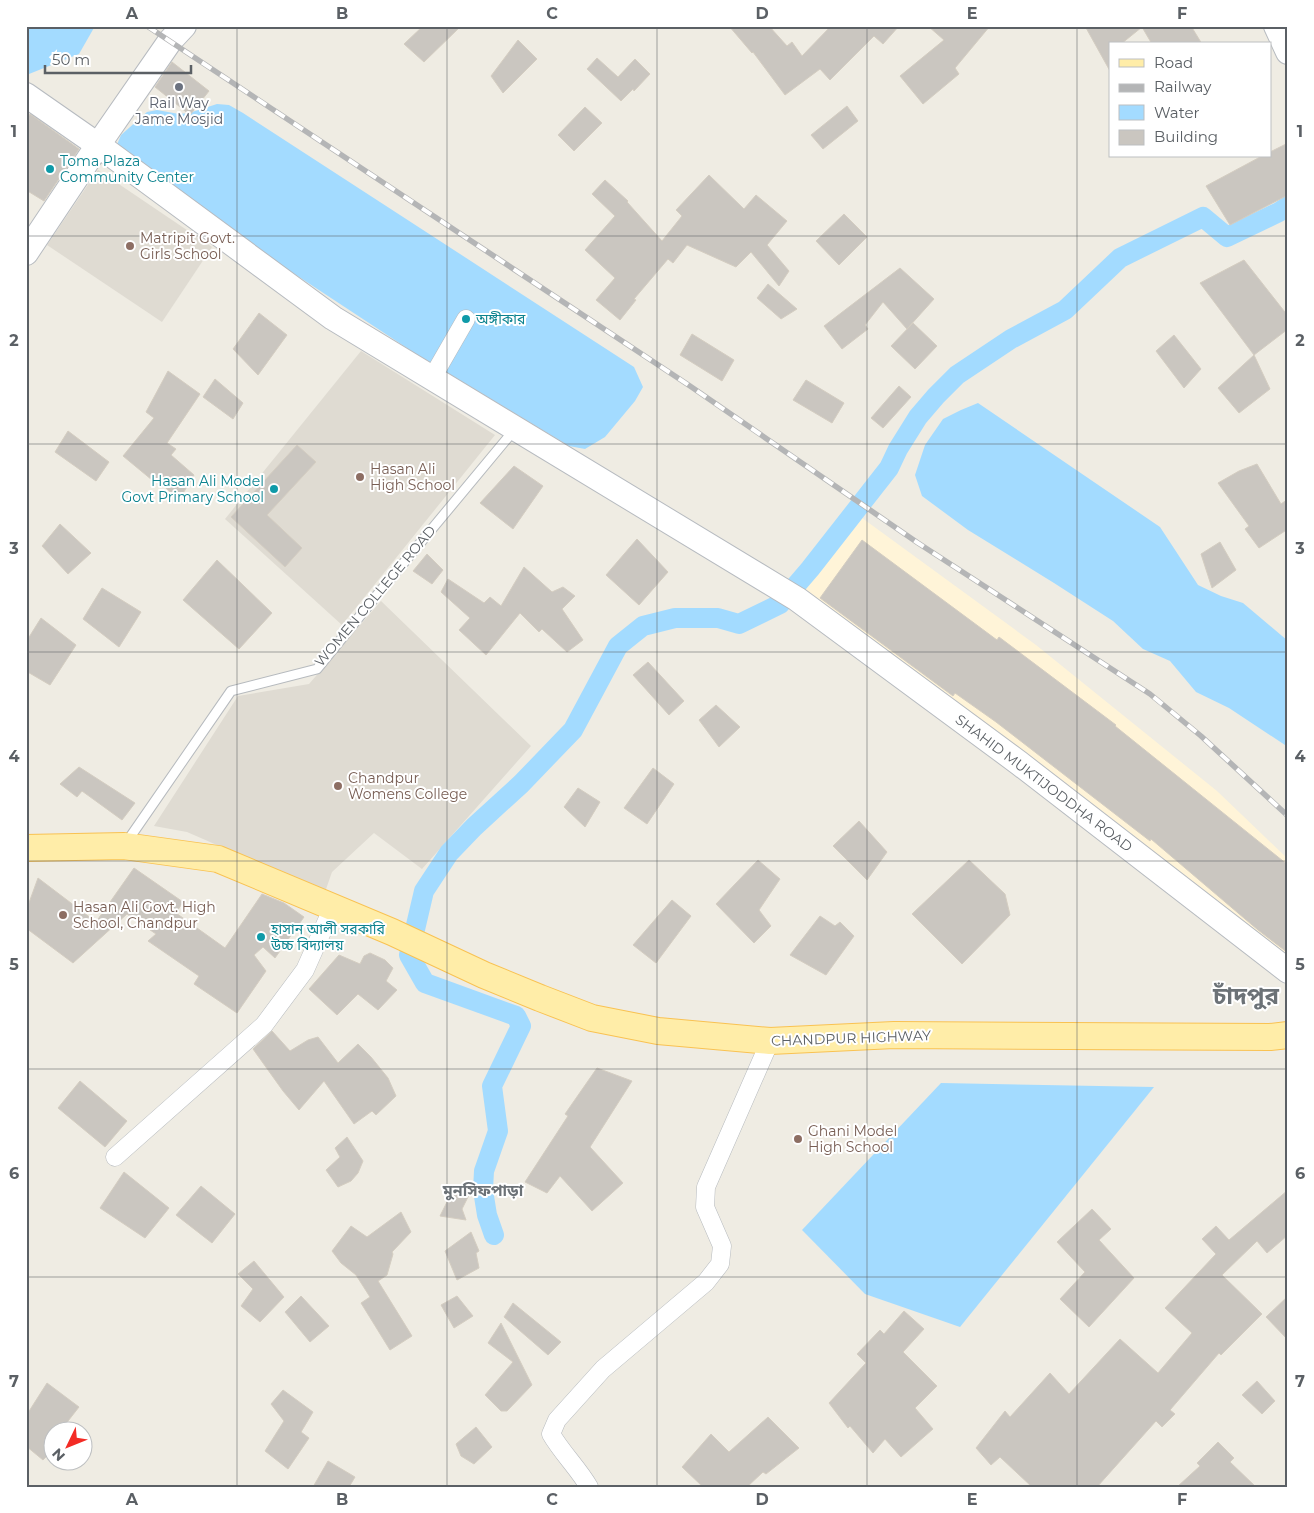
<svg xmlns="http://www.w3.org/2000/svg" width="1314" height="1513" font-family="Montserrat,'Noto Sans Bengali',sans-serif">
  <style>
    .commercial { fill: #fff4d8 }
    .education { fill: #dfdbd2 }
    .water { fill: #a3dbff }
    .lines { fill: none; stroke-linecap: round; stroke-linejoin: round }
    .canal { stroke: #a3dbff; stroke-width: 20 }
    .building { fill: #cac6c0; stroke: #d4cdc1 }
    .lane-casing { stroke: #b6babe; stroke-width: 11 }
    .street-casing { stroke: #b6babe; stroke-width: 19 }
    .secondary-casing { stroke: #b7bbc0; stroke-width: 26 }
    .primary-casing { stroke: #f9c252; stroke-width: 28 }
    .lane { stroke: #fff; stroke-width: 9 }
    .street { stroke: #fff; stroke-width: 18 }
    .secondary { stroke: #fff; stroke-width: 24 }
    .primary { stroke: #ffeda8; stroke-width: 26 }
    .rail-casing { stroke: #b4b5b6; stroke-width: 5.5 }
    .rail { stroke: #fff; stroke-width: 4; stroke-dasharray: 11; stroke-linecap: butt }
    .grid { fill: none; stroke: #5b6065; stroke-width: 1; stroke-opacity: 0.55 }
    .worship-dot { fill: #6b7280; stroke: #fff; stroke-width: 2 }
    .culture-dot { fill: #0f9aa8; stroke: #fff; stroke-width: 2 }
    .education-dot { fill: #8d6e63; stroke: #fff; stroke-width: 2 }
    .labels { text-anchor: middle; dominant-baseline: central; stroke-width: 4; stroke-linejoin: round; paint-order: stroke }
    .worship-label { font-size: 14px; fill: #5b616d; stroke: #fff }
    .culture-label { font-size: 14px; fill: #0d838f; stroke: #fff; text-anchor: start }
    .education-label { font-size: 14px; fill: #785e54; stroke: #fff; text-anchor: start }
    .street-label { font-size: 14px; fill: #5b6065; stroke: #fff }
    .quarter-label { font-size: 16px; font-weight: bold; fill: #6c7277; stroke: #fff }
    .town-label { font-size: 24px; font-weight: bold; fill: #6c7277; stroke: #fff }
    .neatline { fill: none; stroke: #5b6065; stroke-width: 2 }
    .grid-label { font-size: 16px; text-anchor: middle; font-weight: bold; fill: #5b6065 }
  </style>
  <rect width="100%" height="100%" fill="#efece3"/>
  <!-- commercial -->
  <path class="commercial" d="M 858,515 L 1036,645 L 1217,791 L 1288,859 L 1288,963 L 1211,898 L 1111,819 L 964,707 L 800,588 Z"/>
  <!-- education -->
  <g class="education">
    <path d="M 98,170 L 212,247 L 162,322 L 47,245 Z"/>
    <path d="M 361,351 L 495,435 L 342,625 L 225,519 Z"/>
    <path d="M 381,601 L 531,746 L 422,869 L 374,833 L 332,872 L 325,892 L 187,832 L 154,826 L 238,696 L 309,684 Z"/>
  </g>
  <!-- water -->
  <g class="water">
    <path d="M 26,26 L 95,26 L 79,54 L 29,74 L 26,72 Z"/>
    <path d="M 217,104 L 229,105 L 243,113 L 634,367 L 643,387 L 635,401 L 605,437 L 585,449 L 569,446 L 413,352 L 129,165 L 116,147 L 121,135 L 147,112 L 157,110 L 179,114 L 189,113 Z"/>
    <path d="M 978,403 L 1160,527 L 1198,585 L 1221,596 L 1243,603 L 1288,641 L 1288,747 L 1229,708 L 1196,692 L 1170,661 L 1143,649 L 1113,621 L 1054,583 L 968,530 L 922,496 L 915,475 L 925,445 L 943,419 L 961,410 Z"/>
    <path d="M 941,1083 L 1154,1087 L 960,1327 L 865,1294 L 802,1230 Z"/>
  </g>
  <g class="lines">
    <!-- canal -->
    <path class="canal" d="M 494,1235 L 487,1215 L 483,1190 L 484,1171 L 498,1131 L 492,1086 L 521,1026 L 516,1016 L 425,983 L 409,955 L 424,891 L 449,853 L 474,827 L 521,784 L 573,730 L 618,646 L 643,626 L 675,618 L 718,618 L 739,624 L 780,604 L 810,569 L 889,468 L 898,449 L 918,417 L 936,396 L 957,375 L 1011,339 L 1065,310 L 1120,258 L 1203,217 L 1227,237 L 1279,212 L 1288,206"/>
  </g>
  <!-- building -->
  <g class="building">
    <path d="M 423,26 L 461,26 L 424,62 L 404,44 Z"/>
    <path d="M 729,26 L 769,26 L 787,46 L 792,42 L 802,56 L 831,26 L 899,26 L 883,44 L 874,36 L 830,80 L 820,69 L 785,95 L 753,52 L 752,53 Z"/>
    <path d="M 928,26 L 990,26 L 955,68 L 959,74 L 923,104 L 900,76 L 944,40 Z"/>
    <path d="M 1085,26 L 1191,26 L 1202,44 L 1152,44 L 1142,27 L 1121,44 L 1110,44 L 1110,71 Z"/>
    <path d="M 518,40 L 537,59 L 503,93 L 491,76 Z"/>
    <path d="M 597,58 L 618,77 L 635,59 L 650,74 L 634,91 L 633,89 L 621,101 L 587,69 Z"/>
    <path d="M 172,62 L 209,91 L 190,115 L 155,87 Z"/>
    <path d="M 847,106 L 858,121 L 823,149 L 811,135 Z"/>
    <path d="M 585,107 L 602,123 L 574,151 L 558,135 Z"/>
    <path d="M 30,114 L 79,149 L 44,201 L 26,190 L 26,120 Z"/>
    <path d="M 1288,143 L 1288,195 L 1230,225 L 1206,186 L 1262,156 L 1270,156 L 1270,152 Z"/>
    <path d="M 709,175 L 744,209 L 756,195 L 787,221 L 767,245 L 789,271 L 779,286 L 751,252 L 736,267 L 687,245 L 673,263 L 668,259 L 634,299 L 636,300 L 620,320 L 596,300 L 615,278 L 585,250 L 615,216 L 592,194 L 605,180 L 628,201 L 627,202 L 662,241 L 682,216 L 676,210 Z"/>
    <path d="M 844,214 L 867,237 L 839,265 L 816,241 Z"/>
    <path d="M 1244,260 L 1288,316 L 1288,329 L 1254,355 L 1200,283 Z"/>
    <path d="M 900,268 L 934,299 L 907,329 L 883,302 L 865,325 L 868,329 L 842,349 L 824,326 Z"/>
    <path d="M 768,284 L 797,309 L 781,319 L 757,298 Z"/>
    <path d="M 259,313 L 287,335 L 258,375 L 233,349 Z"/>
    <path d="M 913,323 L 937,346 L 915,369 L 891,346 Z"/>
    <path d="M 692,334 L 734,360 L 722,381 L 680,355 Z"/>
    <path d="M 1174,335 L 1201,369 L 1184,388 L 1156,351 Z"/>
    <path d="M 1254,355 L 1270,389 L 1239,413 L 1218,388 Z"/>
    <path d="M 168,371 L 200,394 L 167,443 L 176,449 L 171,455 L 194,475 L 179,500 L 154,477 L 152,480 L 123,456 L 154,418 L 146,412 Z"/>
    <path d="M 215,379 L 243,403 L 233,419 L 203,397 Z"/>
    <path d="M 806,380 L 844,403 L 832,423 L 793,400 Z"/>
    <path d="M 899,386 L 911,397 L 883,428 L 871,418 Z"/>
    <path d="M 68,431 L 109,462 L 96,481 L 55,452 Z"/>
    <path d="M 297,445 L 316,462 L 267,515 L 302,548 L 285,567 L 231,517 Z"/>
    <path d="M 1257,464 L 1281,504 L 1288,499 L 1288,529 L 1259,548 L 1245,529 L 1249,526 L 1218,483 L 1239,471 Z"/>
    <path d="M 514,466 L 543,486 L 513,529 L 480,503 Z"/>
    <path d="M 60,524 L 91,553 L 68,574 L 42,546 Z"/>
    <path d="M 637,539 L 668,572 L 639,605 L 606,575 Z"/>
    <path d="M 862,540 L 997,640 L 999,637 L 1116,725 L 1115,726 L 1288,865 L 1288,953 L 1258,930 L 1151,839 L 1150,841 L 996,722 L 955,693 L 953,696 L 820,598 Z"/>
    <path d="M 1220,542 L 1236,570 L 1212,588 L 1201,554 Z"/>
    <path d="M 427,554 L 443,570 L 432,584 L 413,571 Z"/>
    <path d="M 217,560 L 272,613 L 239,649 L 183,600 Z"/>
    <path d="M 524,567 L 552,592 L 563,587 L 575,596 L 562,609 L 583,640 L 567,652 L 542,629 L 539,632 L 520,613 L 486,655 L 459,630 L 470,618 L 441,592 L 448,579 L 484,603 L 490,597 L 501,606 Z"/>
    <path d="M 102,588 L 141,612 L 119,647 L 83,619 Z"/>
    <path d="M 41,618 L 76,645 L 50,685 L 26,671 L 26,642 Z"/>
    <path d="M 648,662 L 684,701 L 669,715 L 633,675 Z"/>
    <path d="M 716,705 L 740,727 L 719,747 L 699,720 Z"/>
    <path d="M 79,767 L 135,803 L 122,820 L 82,791 L 77,797 L 60,784 Z"/>
    <path d="M 653,768 L 674,784 L 647,824 L 624,808 Z"/>
    <path d="M 578,788 L 600,802 L 585,827 L 564,807 Z"/>
    <path d="M 859,821 L 887,852 L 867,880 L 833,846 Z"/>
    <path d="M 758,860 L 780,879 L 759,910 L 771,926 L 754,943 L 716,904 Z"/>
    <path d="M 969,860 L 1005,894 L 1010,915 L 962,964 L 912,914 Z"/>
    <path d="M 134,868 L 183,902 L 176,913 L 225,948 L 262,894 L 284,903 L 304,917 L 275,958 L 263,947 L 254,955 L 266,971 L 237,1013 L 194,984 L 199,976 L 148,941 L 156,934 L 127,914 L 73,963 L 26,928 L 26,911 L 38,878 L 96,922 Z"/>
    <path d="M 672,900 L 691,916 L 656,963 L 633,945 Z"/>
    <path d="M 820,916 L 835,926 L 840,922 L 854,936 L 826,975 L 790,955 Z"/>
    <path d="M 370,953 L 385,960 L 393,968 L 386,981 L 397,990 L 378,1010 L 358,994 L 337,1015 L 309,989 L 339,955 L 360,964 L 364,956 Z"/>
    <path d="M 272,1031 L 290,1051 L 308,1040 L 318,1037 L 338,1063 L 358,1044 L 371,1057 L 388,1078 L 396,1096 L 376,1115 L 372,1111 L 354,1124 L 324,1081 L 299,1110 L 283,1091 L 253,1049 Z"/>
    <path d="M 597,1068 L 632,1081 L 590,1147 L 623,1183 L 592,1211 L 560,1176 L 547,1193 L 525,1182 L 568,1116 L 565,1114 Z"/>
    <path d="M 80,1081 L 127,1121 L 105,1147 L 58,1108 Z"/>
    <path d="M 347,1137 L 363,1161 L 358,1173 L 351,1181 L 338,1187 L 326,1170 L 340,1157 L 335,1148 Z"/>
    <path d="M 124,1172 L 169,1208 L 145,1238 L 100,1208 Z"/>
    <path d="M 201,1186 L 235,1214 L 212,1243 L 176,1215 Z"/>
    <path d="M 455,1186 L 471,1191 L 462,1209 L 466,1220 L 440,1216 Z"/>
    <path d="M 1288,1190 L 1288,1235 L 1267,1253 L 1257,1241 L 1222,1275 L 1262,1314 L 1221,1355 L 1219,1353 L 1170,1410 L 1175,1414 L 1162,1427 L 1156,1421 L 1097,1487 L 1032,1487 L 1000,1457 L 991,1465 L 976,1448 L 1005,1411 L 1010,1417 L 1050,1373 L 1069,1394 L 1120,1339 L 1158,1373 L 1192,1333 L 1165,1308 L 1216,1254 L 1202,1239 L 1216,1226 L 1229,1240 Z"/>
    <path d="M 1092,1209 L 1111,1229 L 1099,1240 L 1134,1278 L 1089,1327 L 1060,1299 L 1085,1272 L 1057,1242 Z"/>
    <path d="M 401,1212 L 411,1232 L 392,1252 L 393,1254 L 387,1275 L 378,1281 L 412,1336 L 390,1350 L 361,1303 L 370,1297 L 356,1275 L 341,1263 L 332,1251 L 351,1226 L 367,1237 Z"/>
    <path d="M 471,1232 L 479,1251 L 476,1253 L 479,1268 L 457,1280 L 445,1251 Z"/>
    <path d="M 254,1261 L 284,1297 L 260,1322 L 241,1306 L 253,1289 L 238,1274 Z"/>
    <path d="M 301,1296 L 329,1326 L 310,1342 L 285,1312 Z"/>
    <path d="M 457,1296 L 473,1316 L 454,1328 L 441,1305 Z"/>
    <path d="M 1288,1296 L 1288,1340 L 1266,1317 Z"/>
    <path d="M 513,1303 L 561,1342 L 548,1355 L 504,1317 Z"/>
    <path d="M 904,1311 L 924,1329 L 903,1352 L 937,1386 L 915,1408 L 933,1429 L 901,1457 L 885,1439 L 873,1453 L 850,1426 L 848,1428 L 829,1403 L 866,1363 L 857,1354 L 880,1330 L 884,1334 Z"/>
    <path d="M 501,1323 L 532,1385 L 507,1411 L 501,1411 L 485,1395 L 513,1362 L 488,1343 Z"/>
    <path d="M 1257,1381 L 1275,1401 L 1262,1414 L 1242,1395 Z"/>
    <path d="M 47,1383 L 79,1407 L 61,1430 L 52,1430 L 52,1451 L 43,1460 L 26,1446 L 26,1416 Z"/>
    <path d="M 283,1390 L 313,1412 L 301,1432 L 309,1438 L 288,1469 L 265,1451 L 284,1421 L 271,1404 Z"/>
    <path d="M 768,1417 L 799,1448 L 766,1474 L 763,1472 L 747,1487 L 703,1487 L 682,1467 L 711,1434 L 729,1452 Z"/>
    <path d="M 476,1427 L 492,1447 L 474,1464 L 461,1456 L 456,1444 Z"/>
    <path d="M 1218,1442 L 1234,1458 L 1230,1462 L 1256,1487 L 1177,1487 L 1200,1466 L 1197,1463 Z"/>
    <path d="M 328,1461 L 355,1477 L 349,1487 L 313,1487 Z"/>
  </g>
  <g class="lines">
    <!-- lane casing -->
    <g class="lane-casing">
      <path id="lane" d="M 126,843 L 231,691 L 317,669 L 377,595 L 515,429"/>
    </g>
    <!-- street casing -->
    <g class="street-casing">
      <g id="street">
        <path d="M 432,378 L 466,319"/>
        <path d="M 115,1157 L 264,1025 L 305,970 L 333,907"/>
        <path d="M 589,1487 C 578,1468 562,1453 551,1434 L 557,1420 L 603,1369 L 706,1282 L 720,1264 L 722,1246 L 705,1207 L 706,1187 L 770,1041"/>
      </g>
    </g>
    <!-- secondary casing -->
    <g class="secondary-casing">
      <g id="secondary">
        <path d="M 1276,26 L 1288,52"/>
        <path d="M 26,95 L 105,150 L 333,318 L 797,599 L 1019,763 L 1288,971"/>
        <path d="M 26,253 L 98,145 L 170,41 L 184,26"/>
      </g>
    </g>
    <!-- primary casing -->
    <g class="primary-casing">
      <path id="primary" d="M 26,848 L 124,846 L 218,859 L 392,932 L 484,975 L 540,998 L 592,1018 L 658,1031 L 770,1041 L 894,1035 L 1270,1037 L 1288,1035"/>
    </g>
    <!-- lane -->
    <use href="#lane" class="lane"/>
    <!-- street -->
    <use href="#street" class="street"/>
    <!-- secondary -->
    <use href="#secondary" class="secondary"/>
    <!-- primary -->
    <use href="#primary" class="primary"/>
    <!-- rail casing -->
    <g class="rail-casing">
      <path id="rail" d="M 147,26 L 690,386 L 918,543 L 1150,694 L 1201,736 L 1288,816"/>
    </g>
    <!-- rail -->
    <use href="#rail" class="rail"/>
  </g>
  <!-- grid -->
  <path class="grid" d="M 237,26 L 237,1487M 447,26 L 447,1487M 657,26 L 657,1487M 867,26 L 867,1487M 1077,26 L 1077,1487M 26,236 L 1288,236M 26,444 L 1288,444M 26,652 L 1288,652M 26,861 L 1288,861M 26,1069 L 1288,1069M 26,1277 L 1288,1277"/>
  <!-- markers -->
  <circle class="worship-dot" cx="179" cy="87" r="5"/>
  <g class="culture-dot">
    <circle cx="50" cy="169" r="5"/>
    <circle cx="466" cy="319" r="5"/>
    <circle cx="274" cy="489" r="5"/>
    <circle cx="261" cy="937" r="5"/>
  </g>
  <g class="education-dot">
    <circle cx="130" cy="246" r="5"/>
    <circle cx="360" cy="477" r="5"/>
    <circle cx="338" cy="786" r="5"/>
    <circle cx="63" cy="915" r="5"/>
    <circle cx="798" cy="1139" r="5"/>
  </g>
  <g class="labels">
    <!-- worship labels -->
    <g class="worship-label">
      <text x="179" y="103">Rail Way<tspan x="179" dy="16">Jame Mosjid</tspan></text>
    </g>
    <!-- culture labels -->
    <g class="culture-label">
      <text x="60" y="161">Toma Plaza<tspan x="60" dy="16">Community Center</tspan></text>
      <text x="476" y="319">অঙ্গীকার</text>
      <text x="264" y="481" text-anchor="end">Hasan Ali Model<tspan x="264" dy="16">Govt Primary School</tspan></text>
      <text x="271" y="929">হাসান আলী সরকারি<tspan x="271" dy="16">উচ্চ বিদ্যালয়</tspan></text>
    </g>
    <!-- education labels -->
    <g class="education-label">
      <text x="140" y="238">Matripit Govt.<tspan x="140" dy="16">Girls School</tspan></text>
      <text x="370" y="469">Hasan Ali<tspan x="370" dy="16">High School</tspan></text>
      <text x="348" y="778">Chandpur<tspan x="348" dy="16">Womens College</tspan></text>
      <text x="73" y="907">Hasan Ali Govt. High<tspan x="73" dy="16">School, Chandpur</tspan></text>
      <text x="808" y="1131">Ghani Model<tspan x="808" dy="16">High School</tspan></text>
    </g>
    <!-- street labels -->
    <g class="street-label">
      <text transform="translate(375 596) rotate(-50)">WOMEN COLLEGE ROAD</text>
      <text transform="translate(1044 783) rotate(37)">SHAHID MUKTIJODDHA ROAD</text>
      <text transform="translate(851 1038) rotate(-2)">CHANDPUR HIGHWAY</text>
    </g>
    <!-- quarter labels -->
    <g class="quarter-label">
      <text x="483" y="1190">মুনসিফপাড়া</text>
    </g>
    <!-- town labels -->
    <g class="town-label">
      <text x="1246" y="995">চাঁদপুর</text>
    </g>
  </g>
  <!-- border -->
  <rect width="1314" height="1513" fill="none" stroke="#ffffff" stroke-width="55"/>
  <!-- legend -->
  <rect x="1109" y="42" width="162" height="115" fill="#ffffff" stroke="#bdbfc1"/>
  <rect x="1119" y="59" width="25" height="8" fill="#ffeda8" stroke="#bdbfc1"/>
  <text x="1154" y="68" font-size="15" fill="#5b6065">Road</text>
  <rect x="1119" y="84" width="25" height="8" fill="#b4b5b6" stroke="#bdbfc1"/>
  <text x="1154" y="92" font-size="15" fill="#5b6065">Railway</text>
  <rect x="1119" y="105" width="25" height="15" fill="#a3dbff" stroke="#bdbfc1"/>
  <text x="1154" y="118" font-size="15" fill="#5b6065">Water</text>
  <rect x="1119" y="130" width="25" height="15" fill="#cac6c0" stroke="#bdbfc1"/>
  <text x="1154" y="142" font-size="15" fill="#5b6065">Building</text>
  <!-- north arrow -->
  <g transform="translate(68 1446) rotate(227)"><circle r="24" fill="#ffffff" stroke="#bdbfc1"/>
  <path d="M0-4L9 19L0 12L-9 19Z" fill="#f32b25"/>
  <text y="-8" font-size="14" font-weight="bold" text-anchor="middle" fill="#5b6065">N</text>
  </g>
  <!-- scale -->
  <path d="M45 65v8h146v-8" fill="none" stroke="#5b6065" stroke-width="2.5"/>
  <text x="52" y="65" font-size="15" fill="#5b6065" stroke="#ffffff" stroke-width="4" paint-order="stroke">50 m</text>
  <rect x="28" y="28" width="1258" height="1458" class="neatline"/>
  <g class="grid-label">
    <text x="132" y="19">A</text>
    <text x="342" y="19">B</text>
    <text x="552" y="19">C</text>
    <text x="762" y="19">D</text>
    <text x="972" y="19">E</text>
    <text x="1182" y="19">F</text>
    <text x="14" y="137">1</text>
    <text x="1300" y="137">1</text>
    <text x="14" y="346">2</text>
    <text x="1300" y="346">2</text>
    <text x="14" y="554">3</text>
    <text x="1300" y="554">3</text>
    <text x="14" y="762">4</text>
    <text x="1300" y="762">4</text>
    <text x="14" y="970">5</text>
    <text x="1300" y="970">5</text>
    <text x="14" y="1179">6</text>
    <text x="1300" y="1179">6</text>
    <text x="14" y="1387">7</text>
    <text x="1300" y="1387">7</text>
    <text x="132" y="1505">A</text>
    <text x="342" y="1505">B</text>
    <text x="552" y="1505">C</text>
    <text x="762" y="1505">D</text>
    <text x="972" y="1505">E</text>
    <text x="1182" y="1505">F</text>
  </g>
</svg>
